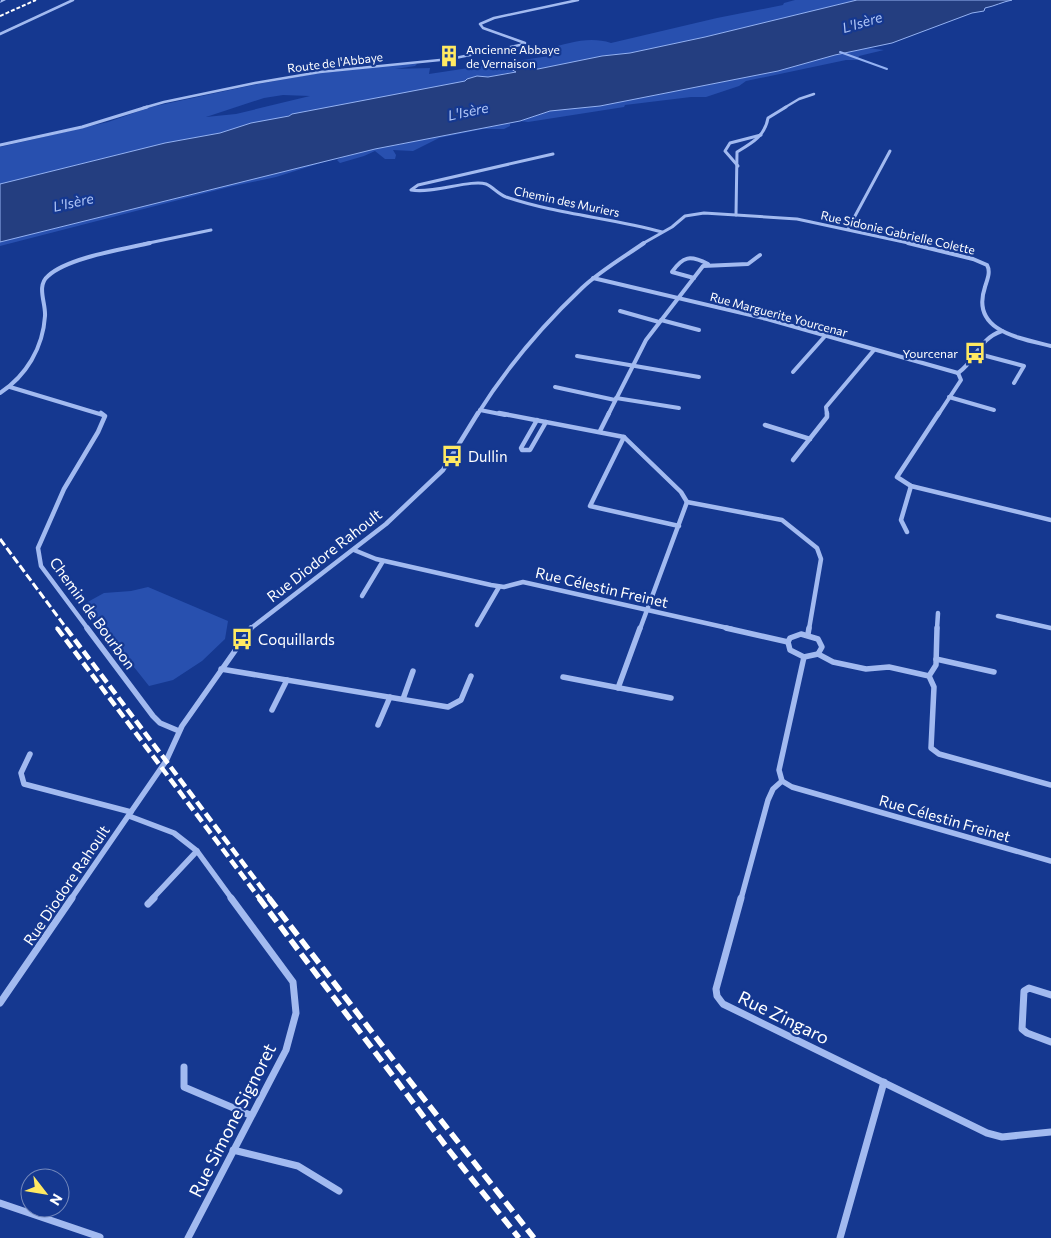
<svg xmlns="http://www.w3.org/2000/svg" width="1051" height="1238" font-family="Commissioner,sans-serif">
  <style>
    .green { fill: #2850af; fill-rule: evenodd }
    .water { fill: #243e80; stroke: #94b2f3 }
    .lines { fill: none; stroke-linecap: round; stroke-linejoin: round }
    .stream { stroke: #94b2f3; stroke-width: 2 }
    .minor-far5 { stroke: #a2baf0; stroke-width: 2.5 }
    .minor-far4 { stroke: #a2baf0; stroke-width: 3 }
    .minor-far3 { stroke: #a2baf0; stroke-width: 4 }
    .minor-far2 { stroke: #a2baf0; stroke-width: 4.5 }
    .minor-far1 { stroke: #a2baf0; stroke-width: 5.5 }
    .minor { stroke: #a2baf0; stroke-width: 7 }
    .tertiary { fill: #a2baf0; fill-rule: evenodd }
    .rail-far3 { stroke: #fff; stroke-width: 2; stroke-dasharray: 4 2; stroke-linecap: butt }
    .rail-far2 { stroke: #fff; stroke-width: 3; stroke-dasharray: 8 3; stroke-linecap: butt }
    .rail-far1 { stroke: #fff; stroke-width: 4.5; stroke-dasharray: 10 4.5; stroke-linecap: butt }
    .rail { stroke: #fff; stroke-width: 5.5; stroke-dasharray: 12 5.5; stroke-linecap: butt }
    .labels { text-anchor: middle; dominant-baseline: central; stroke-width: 4.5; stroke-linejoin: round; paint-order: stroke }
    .far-poi-label { font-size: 12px; fill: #fff; stroke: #153890; text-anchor: start }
    .far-street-label { font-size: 12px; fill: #fff; stroke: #153890 }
    .far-water-label { font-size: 14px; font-style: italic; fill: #aec4f7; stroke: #153890 }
    .poi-label { font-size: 15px; fill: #fff; stroke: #153890; text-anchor: start }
    .street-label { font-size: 15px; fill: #fff; stroke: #153890 }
    .near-street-label { font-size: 18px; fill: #fff; stroke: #153890 }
  </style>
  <rect width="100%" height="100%" fill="#153890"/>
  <!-- green -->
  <g class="green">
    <path d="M 795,0 L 857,0 L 705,37 L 630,53 L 602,56 L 538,69 L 513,68 L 517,71 L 488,77 L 467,79 L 465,81 L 316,111 L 310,110 L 263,122 L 251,123 L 220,133 L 165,143 L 0,184 L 0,147 L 108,122 L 151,107 L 253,85 L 319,73 L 413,63 L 417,64 L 415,66 L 395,69 L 430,68 L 429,74 L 549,56 L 547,49 C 569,43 589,36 611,43 L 717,18 L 783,5 L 784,3 ZM 283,95 L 310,96 L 236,114 L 206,117 L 264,98 Z"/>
    <path d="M 868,48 L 884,50 L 859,56 L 857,60 L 846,60 L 746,81 L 739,86 L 706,97 L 691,97 L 625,105 L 624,107 L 528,122 L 520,121 L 550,111 L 600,106 L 778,71 L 835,55 Z"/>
    <path d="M 510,123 L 510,126 L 504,129 L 483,129 L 439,138 L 413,151 L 393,150 L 396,155 L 395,159 L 385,159 L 375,151 L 364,156 L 340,163 L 337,160 L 343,157 L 375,149 Z"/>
    <path d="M 330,160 L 276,177 L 229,187 L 0,246 L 0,242 Z"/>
    <path d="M 148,587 L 228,621 L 225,639 L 202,661 L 173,680 L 149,686 L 84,604 L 104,593 L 131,591 Z"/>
  </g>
  <!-- water -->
  <path class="water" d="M 857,0 L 1012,0 C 1002,2 995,6 985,8 L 984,11 L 972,13 L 892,43 L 835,55 L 778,71 L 600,106 L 550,111 L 520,121 L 375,149 L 0,242 L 0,184 L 165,143 L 220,133 L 251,123 L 289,116 L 292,114 L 465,81 L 467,79 L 477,76 L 488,77 L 516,72 L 511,69 L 513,68 L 538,69 L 602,56 L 630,53 L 705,37 Z"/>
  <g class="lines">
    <!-- stream -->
    <path class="stream" d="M 840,52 L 887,69"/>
    <!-- minor-far5 -->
    <g class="minor-far5">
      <path d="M 0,34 L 73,0"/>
      <path d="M 143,108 L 164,102 L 255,83 L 320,72 L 450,59 L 520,45 L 525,43 L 483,28 L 480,24 L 494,18 L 578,0"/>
      <path d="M 784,108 L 799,99 L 814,94"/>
    </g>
    <!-- minor-far4 -->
    <g class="minor-far4">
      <path d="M 0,145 L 82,127 L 147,107"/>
      <path d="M 553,154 L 418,185 L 411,190 C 433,194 471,179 486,184 C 493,187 498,194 506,197 C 556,214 611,218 662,232"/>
      <path d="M 738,166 L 725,151 L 730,143 L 761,135"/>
      <path d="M 736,215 L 737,152 C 752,143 765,136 768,118 L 786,107"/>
      <path d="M 848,229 L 890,151"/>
      <path d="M 144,244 L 211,230"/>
      <path d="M 642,244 L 672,227 L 685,216 L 704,213 L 797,219 L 913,244"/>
    </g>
    <!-- minor-far3 -->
    <g class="minor-far3">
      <path d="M 908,243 L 973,259 L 987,265 C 991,272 987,280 985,287 C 970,331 1019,338 1051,346"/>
      <path d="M 593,278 L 767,319 L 958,373"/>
      <path d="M 694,278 L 672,272 C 683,256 690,255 708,264"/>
      <path d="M 620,311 L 659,322"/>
      <path d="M 661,320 L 699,330"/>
      <path d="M 975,353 L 1024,366 L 1014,383"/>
      <path d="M 577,356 L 699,377"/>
      <path d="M 793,372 L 826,335"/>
      <path d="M 958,373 C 977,360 978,339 1002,331"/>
      <path d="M 10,387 L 103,415"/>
      <path d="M 555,387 L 615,400"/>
      <path d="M 0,393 C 26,376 43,348 45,316 C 46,303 36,286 48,276 C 67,258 123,249 150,243"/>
      <path d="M 949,397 L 994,410"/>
      <path d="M 616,398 L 679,408"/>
      <path d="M 480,410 L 505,415"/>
      <path d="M 477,415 C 505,370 544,324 582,288 C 600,271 624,257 644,243"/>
      <path d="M 608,415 L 646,340 L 703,266 L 748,264 L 760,255"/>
      <path d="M 827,415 L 826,407 L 874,350"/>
      <path d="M 938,415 L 961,380 L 958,373"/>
    </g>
    <!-- minor-far2 -->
    <g class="minor-far2">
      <path d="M 499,413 L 624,437 L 681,492 L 687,502"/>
      <path d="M 939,413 L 897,477 L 911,486 L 1051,520"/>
      <path d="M 537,420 L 521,448 L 522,450 L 530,450 L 546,422"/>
      <path d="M 765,425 L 810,439"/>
      <path d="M 600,431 L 609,413"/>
      <path d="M 624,437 L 590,506 L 679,526"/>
      <path d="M 793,460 L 827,417 L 827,413"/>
      <path d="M 687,502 L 782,520 L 817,548 L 821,559 L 809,629"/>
      <path d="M 907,532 L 901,520 L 911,486"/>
      <path d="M 354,550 L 376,559 L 491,585 L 504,587 L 523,582 L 732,629"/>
      <path d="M 362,596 L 383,561"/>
      <path d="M 998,616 L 1051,628"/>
      <path d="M 477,625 L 499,587"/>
      <path d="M 88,629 L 41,566 L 38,548 L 64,489 L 98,432 L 105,416 L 101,413"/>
      <path d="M 250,629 L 386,524 L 443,470 L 478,413"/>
      <path d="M 640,629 L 687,502"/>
      <path d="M 937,629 L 938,613"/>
    </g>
    <!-- minor-far1 -->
    <g class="minor-far1">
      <path d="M 87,628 L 153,716 L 160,723 L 179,731"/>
      <path d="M 726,628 L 788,642"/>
      <path d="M 801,634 L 818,639 L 822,647 L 818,654 L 804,657 L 790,650 L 788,642 L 790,638 Z"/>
      <path d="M 808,634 L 809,628"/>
      <path d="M 818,654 L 833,662 L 866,669 L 889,667 L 929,676 L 934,687 L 931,748 L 939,754 L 1051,785"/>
      <path d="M 804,657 L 779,770 L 782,781 L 792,787 L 1051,861"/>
      <path d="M 936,659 L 994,672"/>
      <path d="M 221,669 L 448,707 L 461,700 L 471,676"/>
      <path d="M 929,676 L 936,665 L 937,628"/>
      <path d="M 563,677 L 671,698"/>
      <path d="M 618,688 L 640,628"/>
      <path d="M 403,699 L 413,671"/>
      <path d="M 272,710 L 287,680"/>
      <path d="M 378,725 L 390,697"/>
      <path d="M 30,754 L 21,773 L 24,784 L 131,812"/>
      <path d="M 129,816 L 174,833 L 197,851 L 232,899"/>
      <path d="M 71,899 L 166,761 L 182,726 L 251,628"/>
      <path d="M 152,899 L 197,851"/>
      <path d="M 741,899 L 768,800 L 773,789 L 782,781"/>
    </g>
    <!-- minor -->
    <g class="minor">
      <path d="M 741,898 L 716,989 L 717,996 L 723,1004 L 987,1133 L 1002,1137 L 1051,1132"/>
      <path d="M 148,904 L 154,898"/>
      <path d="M 1051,995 L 1029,988 L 1024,991 L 1022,1029 L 1027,1033 L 1051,1042"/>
      <path d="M 0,1003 L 72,898"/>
      <path d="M 184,1067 L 184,1087 L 250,1115"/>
      <path d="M 233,1150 L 298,1166 L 339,1191"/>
      <path d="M 0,1203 L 100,1237"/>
      <path d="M 188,1238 L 286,1050 L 296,1013 L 293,982 L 231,898"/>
      <path d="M 840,1238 L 884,1082"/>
    </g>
    <!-- tertiary -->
    <path class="tertiary" d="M 1,0 L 6,0 L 0,3 Z"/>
    <!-- rail-far3 -->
    <path class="rail-far3" d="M 0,16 L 36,0"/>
    <!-- rail-far2 -->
    <g class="rail-far2">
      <path d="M 0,539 L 67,629"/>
      <path d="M 56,627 L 58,629"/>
    </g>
    <!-- rail-far1 -->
    <g class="rail-far1">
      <path d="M 57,628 L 260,899"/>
      <path d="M 66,628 L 270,899"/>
    </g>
    <!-- rail -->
    <g class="rail">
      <path d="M 259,898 L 448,1149 L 519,1238"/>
      <path d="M 269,898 L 398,1066 L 534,1238"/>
    </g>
  </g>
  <!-- icons -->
  <defs>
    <g id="building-bare" transform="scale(1.725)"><path d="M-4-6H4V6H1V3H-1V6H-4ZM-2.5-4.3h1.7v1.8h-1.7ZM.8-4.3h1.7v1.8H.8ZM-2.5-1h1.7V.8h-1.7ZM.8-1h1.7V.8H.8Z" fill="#ffe962" stroke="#153890" stroke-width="2.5" paint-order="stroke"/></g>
    <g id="bus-bare" transform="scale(1.725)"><path d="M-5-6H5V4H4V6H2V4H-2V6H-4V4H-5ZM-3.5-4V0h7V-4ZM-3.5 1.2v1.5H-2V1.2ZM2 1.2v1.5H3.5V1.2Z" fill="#ffe962" stroke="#153890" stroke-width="2.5" paint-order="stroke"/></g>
  </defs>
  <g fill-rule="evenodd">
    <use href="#building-bare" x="449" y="56"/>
    <use href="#bus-bare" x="975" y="353"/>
    <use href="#bus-bare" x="452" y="456"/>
    <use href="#bus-bare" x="242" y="639"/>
  </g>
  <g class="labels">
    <!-- far-poi labels -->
    <g class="far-poi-label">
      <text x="466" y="49">Ancienne Abbaye<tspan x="466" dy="14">de Vernaison</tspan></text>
      <text x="958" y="353" text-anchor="end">Yourcenar</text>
    </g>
    <!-- far-street labels -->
    <g class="far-street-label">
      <text transform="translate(335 62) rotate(-7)">Route de l'Abbaye</text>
      <text transform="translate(567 201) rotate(12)">Chemin des Muriers</text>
      <text transform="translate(898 232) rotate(13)">Rue Sidonie Gabrielle Colette</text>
      <text transform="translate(779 314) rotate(15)">Rue Marguerite Yourcenar</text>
    </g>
    <!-- far-water labels -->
    <g class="far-water-label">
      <text transform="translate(862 22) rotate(-17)">L'Isère</text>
      <text transform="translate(468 111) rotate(-12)">L'Isère</text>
      <text transform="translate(73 202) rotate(-13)">L'Isère</text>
    </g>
    <!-- poi labels -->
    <g class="poi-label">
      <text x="468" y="456">Dullin</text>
      <text x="258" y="639">Coquillards</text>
    </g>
    <!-- street labels -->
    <g class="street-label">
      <text transform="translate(324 555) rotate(-38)">Rue Diodore Rahoult</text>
      <text transform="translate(602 587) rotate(13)">Rue Célestin Freinet</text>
      <text transform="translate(93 613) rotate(54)">Chemin de Bourbon</text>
      <text transform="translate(945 818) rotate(16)">Rue Célestin Freinet</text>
      <text transform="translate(66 885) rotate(-56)">Rue Diodore Rahoult</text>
    </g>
    <!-- near-street labels -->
    <g class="near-street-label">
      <text transform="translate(784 1017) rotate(26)">Rue Zingaro</text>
      <text transform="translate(232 1120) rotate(-63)">Rue Simone Signoret</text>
    </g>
  </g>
  <!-- north arrow -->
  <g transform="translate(45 1193) rotate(121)"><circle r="24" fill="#153890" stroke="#7388bc"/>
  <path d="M0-4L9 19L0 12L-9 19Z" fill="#ffe962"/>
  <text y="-8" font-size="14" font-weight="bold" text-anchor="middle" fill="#ffffff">N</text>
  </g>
</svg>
